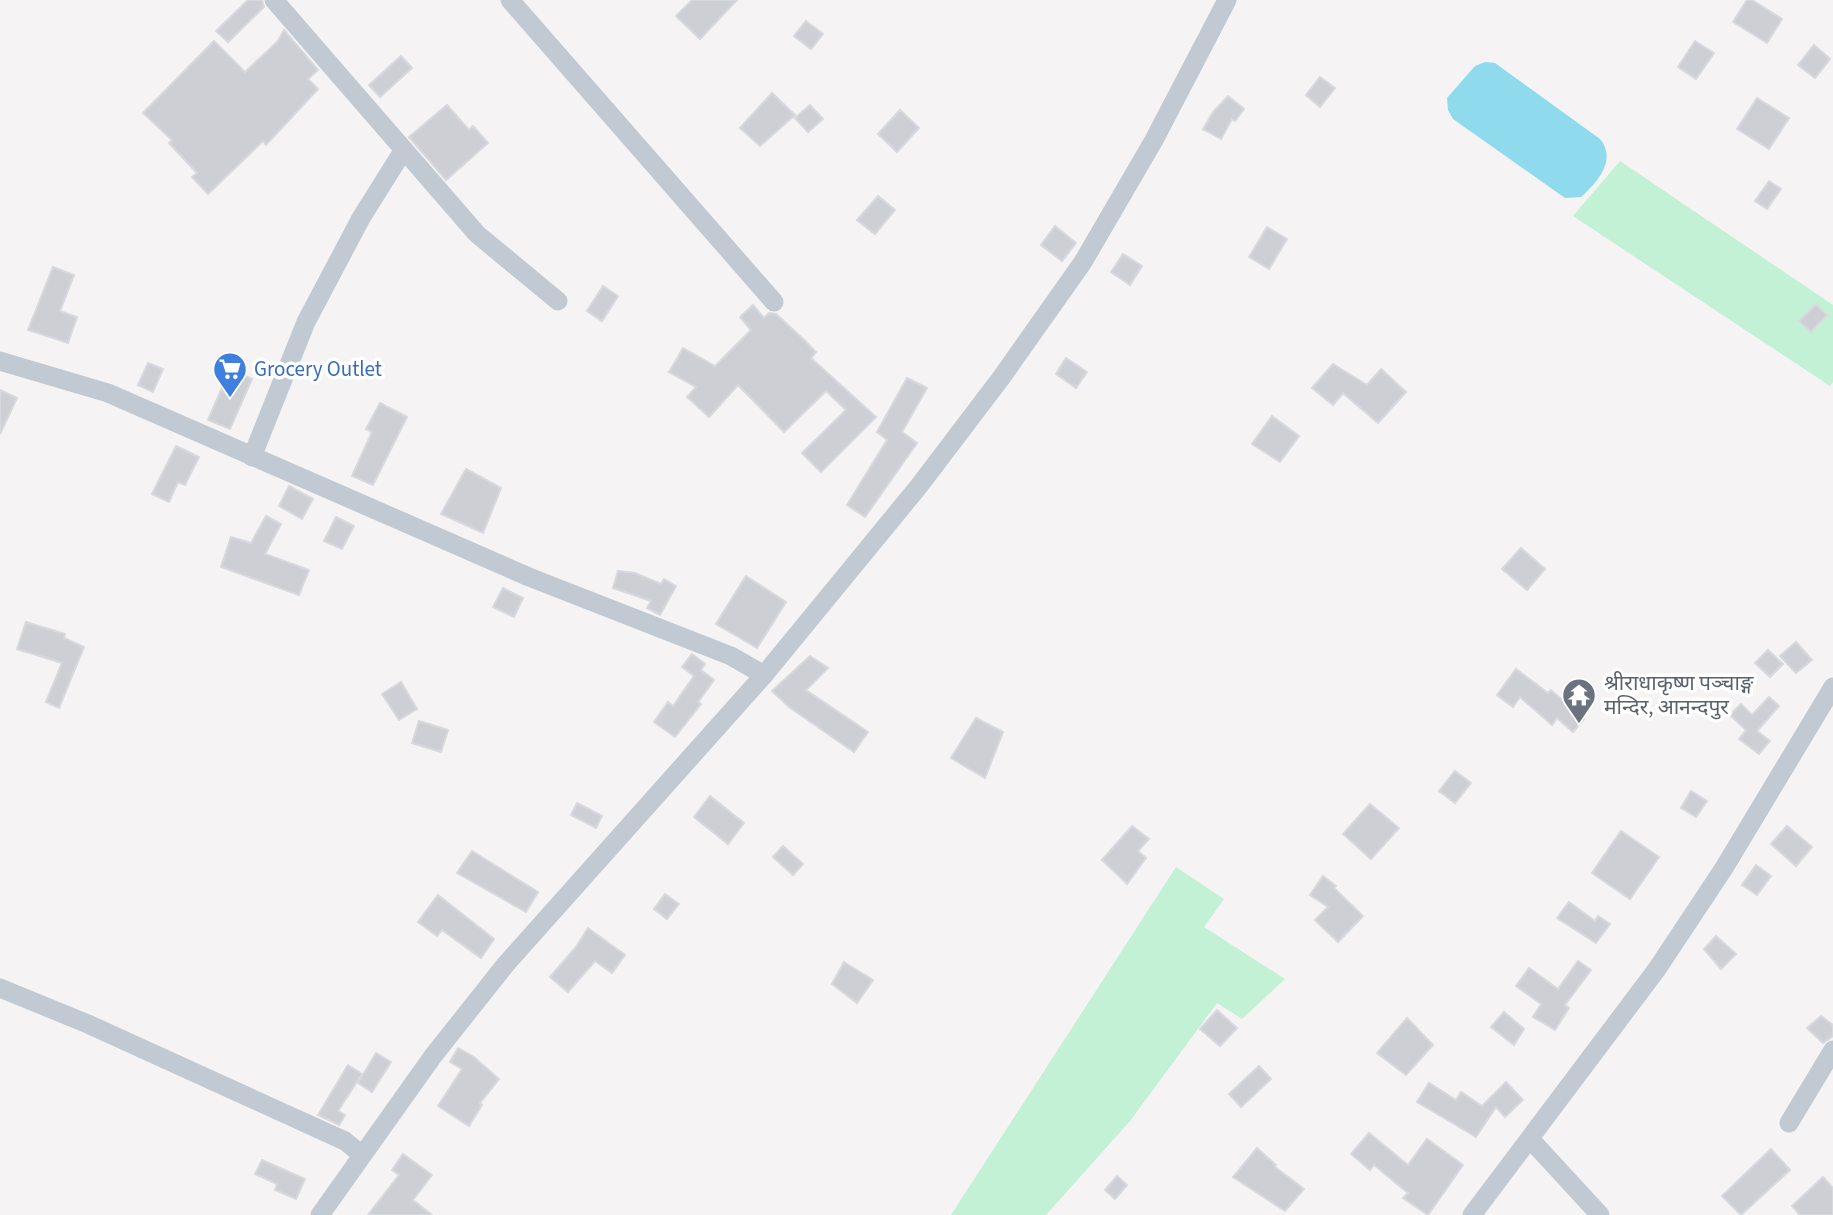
<svg xmlns="http://www.w3.org/2000/svg" width="1833" height="1215" font-family="'Source Sans 3','Noto Sans Devanagari',sans-serif">
  <style>
    .green { fill: #c3f1d5 }
    .water { fill: #90daee }
    .building { fill: #cdcfd5; stroke: #d7d9de; stroke-width: 2 }
    .lines { fill: none; stroke-linecap: round; stroke-linejoin: round }
    .minor { stroke: #c1cad2; stroke-width: 19 }
    .labels { text-anchor: middle; dominant-baseline: central; stroke-width: 7; stroke-linejoin: round; paint-order: stroke }
    .shop-label { font-size: 21px; fill: #366cbe; stroke: #fff; text-anchor: start }
    .worship-label { font-size: 21px; fill: #5b616d; stroke: #fff; text-anchor: start }
  </style>
  <rect width="100%" height="100%" fill="#f5f3f3"/>
  <!-- green -->
  <g class="green">
    <path d="M 1620,161 L 1833,305 L 1833,382 L 1830,386 L 1573,216 Z"/>
    <path d="M 1176,867 L 1224,899 L 1204,927 L 1285,979 L 1242,1019 L 1217,1003 L 1130,1121 L 1046,1215 L 951,1215 Z"/>
  </g>
  <!-- water -->
  <path class="water" d="M 1485,62 L 1495,63 L 1600,139 C 1617,159 1598,182 1581,197 L 1565,198 L 1453,119 L 1448,110 L 1447,98 L 1475,66 Z"/>
  <!-- building -->
  <g class="building">
    <path d="M 248,0 L 262,0 L 264,7 L 228,42 L 216,31 Z"/>
    <path d="M 692,0 L 737,0 L 700,39 L 676,16 Z"/>
    <path d="M 1747,0 L 1752,0 L 1782,19 L 1767,43 L 1733,22 Z"/>
    <path d="M 806,21 L 823,34 L 811,49 L 794,36 Z"/>
    <path d="M 284,30 L 318,70 L 308,79 L 318,89 L 266,145 L 263,141 L 208,194 L 192,177 L 197,173 L 169,143 L 172,140 L 143,113 L 214,41 L 245,72 L 278,41 Z"/>
    <path d="M 1695,41 L 1714,53 L 1696,79 L 1678,67 Z"/>
    <path d="M 1814,45 L 1830,59 L 1815,78 L 1798,65 Z"/>
    <path d="M 401,56 L 412,68 L 380,97 L 369,85 Z"/>
    <path d="M 1320,77 L 1335,88 L 1320,107 L 1306,95 Z"/>
    <path d="M 772,93 L 795,115 L 760,146 L 740,128 Z"/>
    <path d="M 1228,96 L 1244,109 L 1235,121 L 1232,119 L 1221,139 L 1203,129 L 1213,112 Z"/>
    <path d="M 1757,98 L 1789,118 L 1769,149 L 1737,129 Z"/>
    <path d="M 447,105 L 469,130 L 473,126 L 488,143 L 446,180 L 409,137 Z"/>
    <path d="M 810,105 L 823,119 L 808,132 L 795,118 Z"/>
    <path d="M 900,110 L 919,128 L 897,152 L 878,134 Z"/>
    <path d="M 1769,181 L 1781,189 L 1767,209 L 1755,201 Z"/>
    <path d="M 878,196 L 895,210 L 875,234 L 857,220 Z"/>
    <path d="M 1055,226 L 1076,243 L 1062,261 L 1041,245 Z"/>
    <path d="M 1267,227 L 1287,239 L 1269,269 L 1249,257 Z"/>
    <path d="M 1123,254 L 1142,266 L 1130,285 L 1111,272 Z"/>
    <path d="M 53,267 L 74,275 L 60,311 L 77,317 L 68,343 L 28,330 Z"/>
    <path d="M 603,286 L 618,296 L 602,321 L 587,311 Z"/>
    <path d="M 1816,304 L 1827,315 L 1811,332 L 1799,321 Z"/>
    <path d="M 753,305 L 764,318 L 769,313 L 776,314 L 800,336 L 816,352 L 811,358 L 876,417 L 821,472 L 802,453 L 846,410 L 826,391 L 784,432 L 738,385 L 709,417 L 687,397 L 696,387 L 669,372 L 683,348 L 715,366 L 751,330 L 740,317 Z"/>
    <path d="M 1066,358 L 1087,372 L 1076,388 L 1056,374 Z"/>
    <path d="M 148,363 L 163,369 L 153,392 L 138,385 Z"/>
    <path d="M 1333,364 L 1367,385 L 1381,369 L 1406,392 L 1378,423 L 1343,393 L 1333,405 L 1312,388 Z"/>
    <path d="M 230,369 L 252,379 L 230,429 L 208,420 Z"/>
    <path d="M 907,378 L 927,388 L 902,432 L 917,443 L 865,517 L 847,505 L 887,440 L 877,432 Z"/>
    <path d="M 0,390 L 17,398 L 0,434 Z"/>
    <path d="M 380,403 L 407,417 L 373,485 L 352,476 L 372,432 L 366,429 Z"/>
    <path d="M 1272,416 L 1299,436 L 1280,462 L 1252,444 Z"/>
    <path d="M 176,446 L 199,457 L 185,485 L 178,482 L 169,502 L 152,494 Z"/>
    <path d="M 466,469 L 501,488 L 483,533 L 441,514 Z"/>
    <path d="M 289,486 L 313,499 L 302,519 L 279,506 Z"/>
    <path d="M 266,516 L 281,524 L 265,554 L 309,570 L 299,595 L 221,567 L 231,537 L 251,543 Z"/>
    <path d="M 336,517 L 354,526 L 342,549 L 324,541 Z"/>
    <path d="M 1521,548 L 1545,569 L 1527,590 L 1502,569 Z"/>
    <path d="M 618,571 L 635,573 L 661,584 L 664,579 L 676,586 L 660,615 L 647,608 L 651,601 L 613,588 Z"/>
    <path d="M 746,576 L 786,602 L 757,648 L 716,624 Z"/>
    <path d="M 503,588 L 523,598 L 514,617 L 493,607 Z"/>
    <path d="M 26,622 L 65,634 L 64,638 L 84,647 L 59,708 L 46,702 L 62,663 L 17,649 Z"/>
    <path d="M 1796,642 L 1812,660 L 1796,673 L 1780,656 Z"/>
    <path d="M 1768,650 L 1783,664 L 1770,677 L 1755,663 Z"/>
    <path d="M 692,654 L 705,664 L 701,670 L 714,680 L 698,702 L 701,704 L 675,737 L 654,722 L 668,702 L 673,706 L 694,676 L 682,667 Z"/>
    <path d="M 810,656 L 828,668 L 806,690 L 868,732 L 854,752 L 789,707 L 772,691 Z"/>
    <path d="M 1516,669 L 1548,693 L 1551,690 L 1584,719 L 1573,732 L 1557,718 L 1552,725 L 1520,697 L 1513,707 L 1497,695 Z"/>
    <path d="M 401,682 L 417,709 L 399,720 L 382,694 Z"/>
    <path d="M 1769,697 L 1779,706 L 1757,731 L 1770,741 L 1759,754 L 1739,739 L 1746,730 L 1730,715 L 1741,704 L 1752,715 Z"/>
    <path d="M 976,718 L 1003,732 L 985,778 L 951,758 Z"/>
    <path d="M 419,721 L 448,730 L 441,752 L 412,743 Z"/>
    <path d="M 1455,771 L 1471,783 L 1455,803 L 1439,791 Z"/>
    <path d="M 1691,791 L 1707,801 L 1696,817 L 1681,808 Z"/>
    <path d="M 710,796 L 744,823 L 728,844 L 694,817 Z"/>
    <path d="M 577,803 L 602,816 L 596,828 L 571,815 Z"/>
    <path d="M 1370,804 L 1399,828 L 1371,859 L 1343,834 Z"/>
    <path d="M 1132,826 L 1149,839 L 1138,851 L 1146,858 L 1127,884 L 1102,860 Z"/>
    <path d="M 1787,826 L 1812,847 L 1796,866 L 1771,844 Z"/>
    <path d="M 1621,831 L 1659,857 L 1630,899 L 1592,873 Z"/>
    <path d="M 783,846 L 803,864 L 793,875 L 773,857 Z"/>
    <path d="M 472,851 L 538,892 L 526,912 L 457,873 Z"/>
    <path d="M 1756,865 L 1771,876 L 1757,895 L 1742,885 Z"/>
    <path d="M 1323,876 L 1336,886 L 1334,888 L 1363,916 L 1338,942 L 1315,920 L 1328,907 L 1310,895 Z"/>
    <path d="M 665,894 L 679,904 L 667,919 L 654,909 Z"/>
    <path d="M 438,895 L 494,939 L 481,958 L 442,930 L 437,936 L 418,922 Z"/>
    <path d="M 1569,902 L 1595,921 L 1598,916 L 1610,924 L 1596,943 L 1557,918 Z"/>
    <path d="M 588,928 L 625,955 L 612,973 L 595,961 L 568,992 L 550,977 L 576,947 Z"/>
    <path d="M 1716,936 L 1736,954 L 1721,969 L 1704,949 Z"/>
    <path d="M 1578,961 L 1591,970 L 1565,1005 L 1569,1008 L 1555,1030 L 1533,1017 L 1541,1004 L 1516,986 L 1529,968 L 1558,989 Z"/>
    <path d="M 844,962 L 873,980 L 857,1003 L 832,984 Z"/>
    <path d="M 1217,1010 L 1237,1028 L 1220,1046 L 1200,1029 Z"/>
    <path d="M 1504,1012 L 1524,1029 L 1514,1045 L 1491,1027 Z"/>
    <path d="M 1821,1016 L 1833,1025 L 1833,1036 L 1823,1043 L 1807,1028 Z"/>
    <path d="M 1407,1018 L 1433,1045 L 1406,1075 L 1377,1053 Z"/>
    <path d="M 458,1048 L 474,1057 L 499,1079 L 480,1103 L 482,1105 L 469,1126 L 438,1106 L 462,1069 L 450,1062 Z"/>
    <path d="M 376,1053 L 391,1062 L 372,1092 L 358,1083 Z"/>
    <path d="M 348,1065 L 362,1074 L 338,1111 L 345,1115 L 339,1125 L 318,1115 Z"/>
    <path d="M 1259,1066 L 1271,1079 L 1241,1107 L 1229,1094 Z"/>
    <path d="M 1506,1082 L 1523,1100 L 1505,1117 L 1496,1107 L 1476,1137 L 1417,1102 L 1429,1083 L 1456,1100 L 1461,1092 L 1482,1106 Z"/>
    <path d="M 1369,1133 L 1408,1165 L 1427,1139 L 1463,1165 L 1428,1215 L 1403,1198 L 1408,1193 L 1374,1165 L 1370,1170 L 1351,1154 Z"/>
    <path d="M 1257,1148 L 1276,1165 L 1275,1167 L 1304,1189 L 1285,1211 L 1233,1177 Z"/>
    <path d="M 1771,1149 L 1790,1170 L 1741,1215 L 1722,1196 Z"/>
    <path d="M 403,1154 L 432,1175 L 413,1200 L 432,1215 L 368,1215 L 399,1175 L 392,1170 Z"/>
    <path d="M 262,1160 L 305,1179 L 296,1199 L 275,1190 L 277,1184 L 255,1174 Z"/>
    <path d="M 1117,1176 L 1127,1185 L 1115,1199 L 1105,1190 Z"/>
    <path d="M 1823,1177 L 1833,1188 L 1833,1215 L 1800,1215 L 1792,1206 Z"/>
  </g>
  <g class="lines">
    <!-- minor -->
    <g class="minor">
      <path d="M 274,0 L 477,234 L 558,301"/>
      <path d="M 510,0 L 774,302"/>
      <path d="M 0,361 L 108,393 L 529,577 L 731,656 L 764,675"/>
      <path d="M 252,457 L 306,322 L 361,218 L 403,151"/>
      <path d="M 0,988 L 88,1024 L 345,1141 L 362,1155"/>
      <path d="M 1789,1123 L 1833,1050"/>
      <path d="M 1530,1139 L 1600,1215"/>
      <path d="M 320,1215 L 433,1056 L 506,964 L 764,675 L 919,486 L 1001,378 L 1083,262 L 1154,140 L 1227,0"/>
      <path d="M 1472,1215 L 1657,969 L 1724,868 L 1833,687"/>
    </g>
  </g>
  <!-- icons -->
  <defs>
    <g id="supermarket-pin" transform="scale(1.75)"><path d="M0 17L-7.5 6A9.5 9.5 0 1 1 7.5 6Z" fill="#3f7fe0" stroke="#fff"/><path d="M-6-5.5h2.5l.6 2H6L4.5 2H-2.5L-4.4-4H-6ZM-1.5 3.2a1.3 1.3 0 1 0 .1 0ZM3 3.2a1.3 1.3 0 1 0 .1 0Z" fill="#fff"/></g>
    <g id="temple-pin" transform="scale(1.75)"><path d="M0 17L-7.5 6A9.5 9.5 0 1 1 7.5 6Z" fill="#6b7280" stroke="#fff"/><path d="M0-6L5-2H3V0L6.5 2.5H4V6H1.5V3h-3V6H-4V2.5H-6.5L-3 0V-2H-5Z" fill="#fff"/></g>
  </defs>
  <g fill-rule="evenodd">
    <use href="#supermarket-pin" x="230" y="369"/>
    <use href="#temple-pin" x="1579" y="695"/>
  </g>
  <g class="labels">
    <!-- shop labels -->
    <g class="shop-label">
      <text x="254" y="369">Grocery Outlet</text>
    </g>
    <!-- worship labels -->
    <g class="worship-label">
      <text x="1604" y="683">श्रीराधाकृष्ण पञ्चाङ्ग<tspan x="1604" dy="24">मन्दिर, आनन्दपुर</tspan></text>
    </g>
  </g>
</svg>
